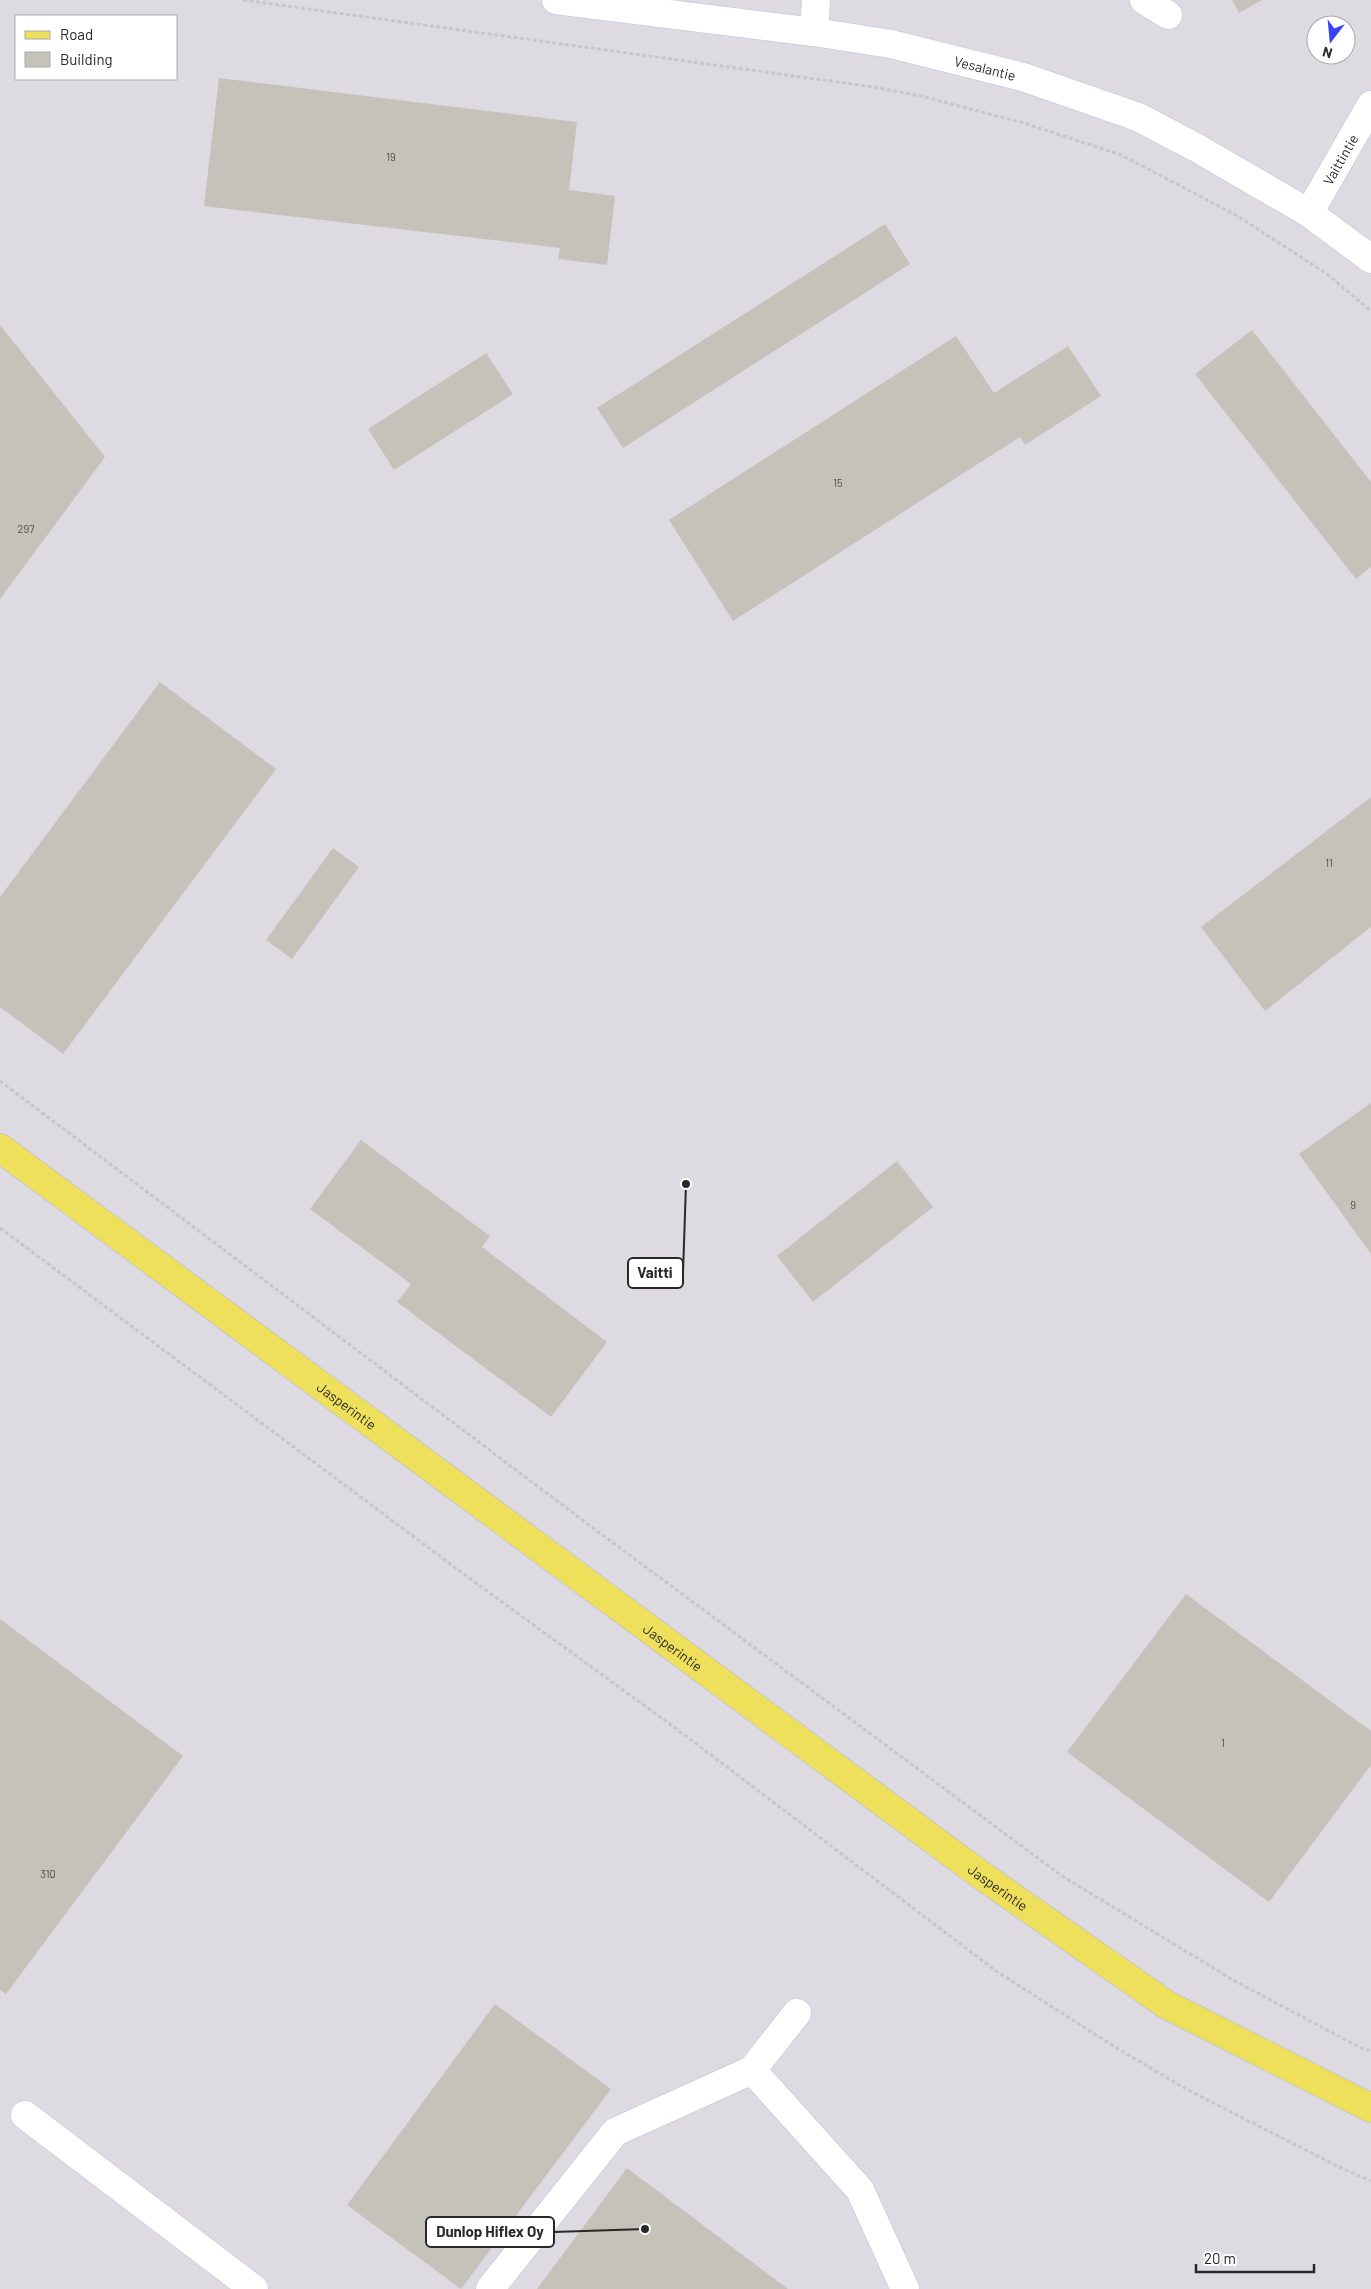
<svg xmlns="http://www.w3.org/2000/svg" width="1371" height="2289" font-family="Barlow,sans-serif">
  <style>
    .industrial { fill: #dedae2; fill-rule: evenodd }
    .building { fill: #c5c2b9 }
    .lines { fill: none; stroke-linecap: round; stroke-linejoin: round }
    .minor-casing { stroke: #cfd0e1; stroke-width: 30 }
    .major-casing { stroke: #c7c7c7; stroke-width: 30 }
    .path { stroke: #c7c7c7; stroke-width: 3; stroke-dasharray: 4 2.5; stroke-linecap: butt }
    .minor { stroke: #fff; stroke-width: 28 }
    .major { stroke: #eee05a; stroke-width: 28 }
    .labels { text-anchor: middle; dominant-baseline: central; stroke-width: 4; stroke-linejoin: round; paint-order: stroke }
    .number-label { font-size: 11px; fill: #4f4e4c }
    .street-label { font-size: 14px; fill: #282828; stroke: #fff }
    .leader { fill: none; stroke: #282828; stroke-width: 2 }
    .callout-dot { fill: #282828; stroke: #fff; stroke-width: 2 }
    .callout { fill: #fff; stroke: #282828; stroke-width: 2 }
    .callout-label { font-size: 15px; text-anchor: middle; font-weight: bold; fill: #282828 }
  </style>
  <rect width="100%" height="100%" fill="#eae5d9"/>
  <!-- industrial -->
  <path class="industrial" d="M 0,0 L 1371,0 L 1371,2289 L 0,2289 ZM 16,16 L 176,16 L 176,79 L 16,79 ZM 1316,25 L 1346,25 L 1346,55 L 1316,55 Z"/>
  <!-- building -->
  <g class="building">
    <path d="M 1232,0 L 1262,0 L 1239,13 Z"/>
    <path d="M 219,78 L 577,122 L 569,190 L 615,196 L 607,265 L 558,259 L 560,248 L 204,206 Z"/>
    <path d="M 885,224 L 910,264 L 623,448 L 597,408 Z"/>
    <path d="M 0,325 L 105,457 L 0,599 Z"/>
    <path d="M 1252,330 L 1371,482 L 1371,567 L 1356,579 L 1195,374 Z"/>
    <path d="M 956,336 L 994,393 L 1068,346 L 1101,396 L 1025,445 L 1020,437 L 733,621 L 669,520 Z"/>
    <path d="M 486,353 L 513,394 L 394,470 L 368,429 Z"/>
    <path d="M 160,682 L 276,769 L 63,1054 L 0,1007 L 0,897 Z"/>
    <path d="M 1371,797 L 1371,927 L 1265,1011 L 1201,927 Z"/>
    <path d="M 333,848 L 359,867 L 292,959 L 266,940 Z"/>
    <path d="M 1371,1103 L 1371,1254 L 1299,1154 Z"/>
    <path d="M 361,1140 L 490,1236 L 482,1247 L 607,1342 L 551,1417 L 397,1302 L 411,1284 L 310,1209 Z"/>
    <path d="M 897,1161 L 933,1207 L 813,1302 L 777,1256 Z"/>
    <path d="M 1186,1594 L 1371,1731 L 1371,1765 L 1269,1902 L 1067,1752 Z"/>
    <path d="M 0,1619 L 183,1756 L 6,1994 L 0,1990 Z"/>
    <path d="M 495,2004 L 611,2089 L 461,2289 L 347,2205 Z"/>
    <path d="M 627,2168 L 788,2289 L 537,2289 Z"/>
  </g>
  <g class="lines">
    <!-- minor casing -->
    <g class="minor-casing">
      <g id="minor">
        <path id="s1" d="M 556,0 L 814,32 L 891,44 L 1023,77 L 1138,117 L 1197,148 L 1309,213 L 1371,259"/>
        <path d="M 1144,0 L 1168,15"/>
        <path d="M 814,32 L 816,0"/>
        <path id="s2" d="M 1309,213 L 1371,105"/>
        <path d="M 752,2070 L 860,2190 L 905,2289"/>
        <path d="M 25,2115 L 254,2289"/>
        <path d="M 490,2289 L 615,2132 L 752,2070 L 797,2013"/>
      </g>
    </g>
    <!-- major casing -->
    <g class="major-casing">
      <g id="major">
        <path id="s3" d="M 0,1148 L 981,1875 L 1167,2005 L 1371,2108"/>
      </g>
    </g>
    <!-- path -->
    <g class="path">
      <path d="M 243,0 L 874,87 L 925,97 L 1024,123 L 1121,155 L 1236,215 L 1327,274 L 1371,311"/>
      <path d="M 0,1081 L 577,1516 L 1062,1876 L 1233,1980 L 1361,2048 L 1371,2051"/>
      <path d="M 0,1228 L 476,1583 L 682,1733 L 996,1971 L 1115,2047 L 1188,2090 L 1337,2166 L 1371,2181"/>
    </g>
    <!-- minor -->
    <use href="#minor" class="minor"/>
    <!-- major -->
    <use href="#major" class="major"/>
  </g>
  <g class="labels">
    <!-- number labels -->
    <g class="number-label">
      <text x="391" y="156">19</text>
      <text x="838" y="482">15</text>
      <text x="26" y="528">297</text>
      <text x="1329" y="862">11</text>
      <text x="1353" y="1204">9</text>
      <text x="1223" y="1742">1</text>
      <text x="48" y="1873">310</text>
    </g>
    <!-- street labels -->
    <g class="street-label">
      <text stroke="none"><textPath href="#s1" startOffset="435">Vesalantie</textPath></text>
      <text stroke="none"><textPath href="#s2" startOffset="62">Vaittintie</textPath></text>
      <text stroke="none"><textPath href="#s3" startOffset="432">Jasperintie</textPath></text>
      <text stroke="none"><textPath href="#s3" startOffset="838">Jasperintie</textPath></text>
      <text stroke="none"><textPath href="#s3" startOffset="1242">Jasperintie</textPath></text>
    </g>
  </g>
  <!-- callouts -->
  <path class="leader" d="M686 1184L683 1273M645 2229L554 2232"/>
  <g class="callout-dot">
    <circle cx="686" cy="1184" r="5"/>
    <circle cx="645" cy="2229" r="5"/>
  </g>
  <g class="callout">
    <rect x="628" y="1258" width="55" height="30" rx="5"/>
    <rect x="426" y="2217" width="128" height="30" rx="5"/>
  </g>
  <g class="callout-label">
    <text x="655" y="1278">Vaitti</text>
    <text x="490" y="2237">Dunlop Hiflex Oy</text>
  </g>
  <!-- legend -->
  <rect x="15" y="15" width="162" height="65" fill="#ffffff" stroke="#a9a9a9"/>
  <rect x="25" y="31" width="25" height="8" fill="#eee05a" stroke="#a9a9a9"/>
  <text x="60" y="40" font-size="15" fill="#282828">Road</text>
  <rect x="25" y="52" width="25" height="15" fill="#c5c2b9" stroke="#a9a9a9"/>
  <text x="60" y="65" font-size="15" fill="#282828">Building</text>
  <!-- north arrow -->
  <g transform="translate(1331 40) rotate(196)"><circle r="24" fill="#ffffff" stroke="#a9a9a9"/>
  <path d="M0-4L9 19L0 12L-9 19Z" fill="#3942f7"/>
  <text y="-8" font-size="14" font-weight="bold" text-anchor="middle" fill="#282828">N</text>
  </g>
  <!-- scale -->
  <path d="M1196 2264v8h118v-8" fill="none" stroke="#282828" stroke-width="2.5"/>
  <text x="1204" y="2264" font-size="15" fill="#282828" stroke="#ffffff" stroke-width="4" paint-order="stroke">20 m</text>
</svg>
